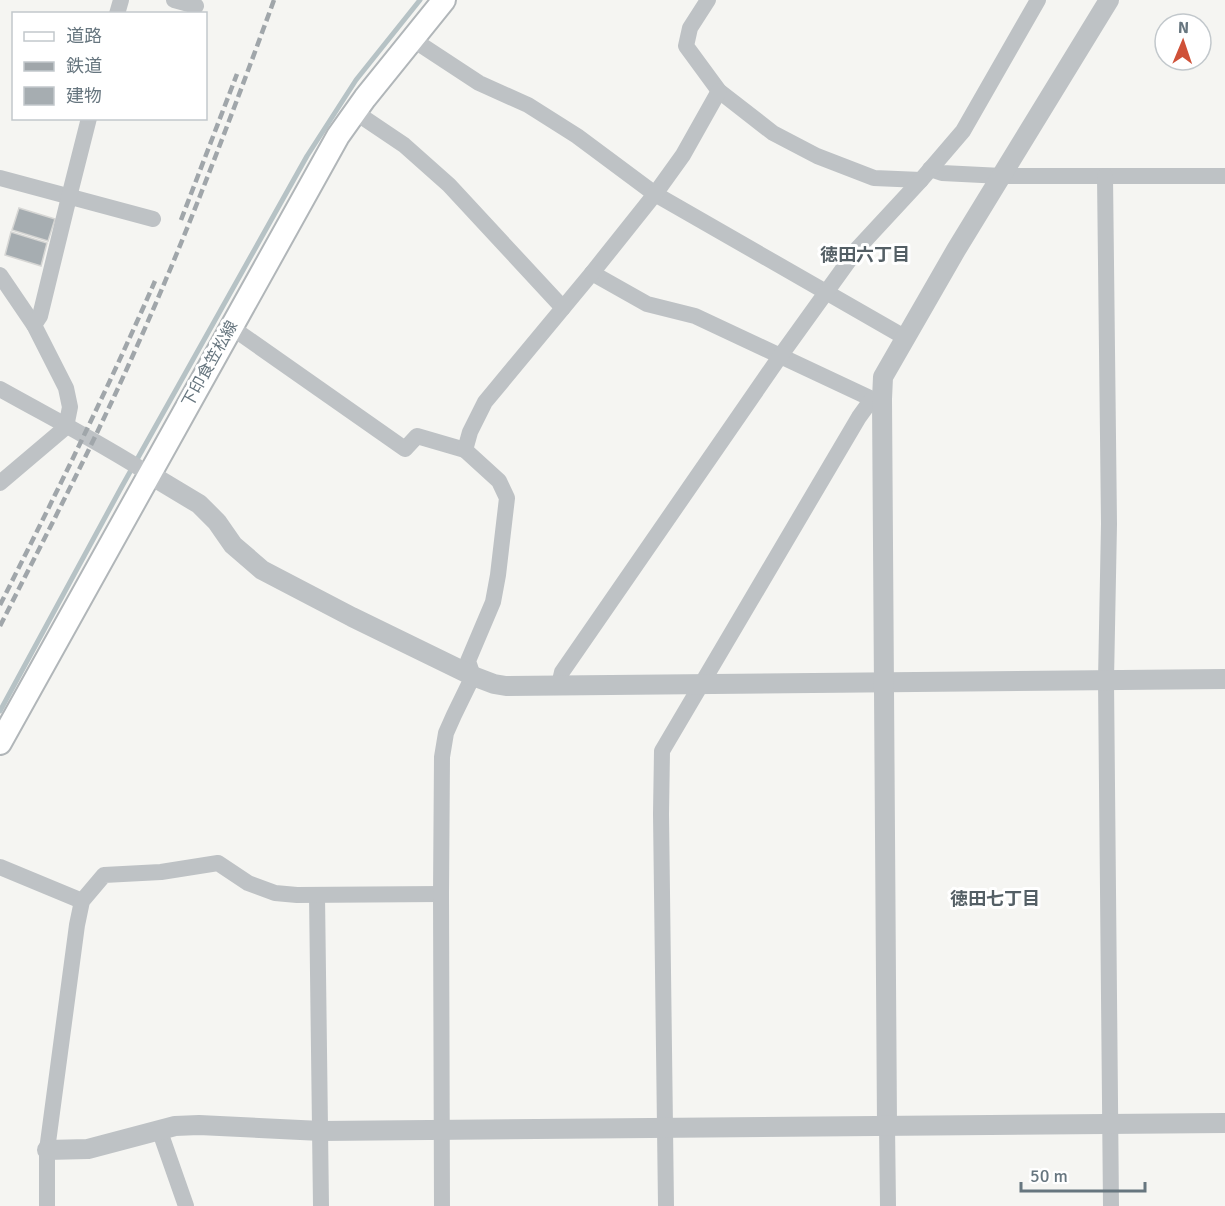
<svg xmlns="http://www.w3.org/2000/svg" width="1225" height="1206" font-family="Signika,'Noto Sans JP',sans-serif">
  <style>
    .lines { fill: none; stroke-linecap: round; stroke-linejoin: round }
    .stream { stroke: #b6c2c5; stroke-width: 5 }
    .building { fill: #a6adb1; stroke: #d6d6d4; stroke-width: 1.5 }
    .secondary-casing { stroke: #b1b6b9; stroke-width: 26 }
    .minor { stroke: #bec2c5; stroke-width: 16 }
    .tertiary { stroke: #bec2c5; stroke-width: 20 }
    .secondary { stroke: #fff; stroke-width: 22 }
    .rail { stroke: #a0a6aa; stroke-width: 4.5; stroke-dasharray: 9 4.5; stroke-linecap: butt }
    .labels { text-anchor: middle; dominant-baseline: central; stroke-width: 6; stroke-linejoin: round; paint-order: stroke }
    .street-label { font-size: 16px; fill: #67767f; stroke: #fff }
    .neighbourhood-label { font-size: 18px; font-weight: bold; fill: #545f65; stroke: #fff }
  </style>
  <rect width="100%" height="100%" fill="#f5f5f2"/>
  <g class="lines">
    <!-- stream -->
    <path class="stream" d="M 0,711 L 121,488 L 307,156 L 356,80 L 420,0"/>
  </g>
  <!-- building -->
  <g class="building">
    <path d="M 19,208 L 55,219 L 48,241 L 12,230 Z"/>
    <path d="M 11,232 L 47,243 L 41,266 L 5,255 Z"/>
  </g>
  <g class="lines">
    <!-- secondary casing -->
    <g class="secondary-casing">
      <path id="secondary" d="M 0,743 L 338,136 L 365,98 L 444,0"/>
    </g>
    <!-- minor -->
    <g class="minor">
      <path d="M 174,0 L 196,6"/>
      <path d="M 708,0 L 690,28 L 686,46 L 719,91 L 773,133 L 817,156 L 874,178 L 921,180"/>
      <path d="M 117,14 L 121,0"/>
      <path d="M 412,39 L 479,83 L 528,105 L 577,136 L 655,194 L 906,338"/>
      <path d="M 355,112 L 404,145 L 449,185 L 563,308"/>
      <path d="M 930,169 L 942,173 L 1002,176 L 1225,176"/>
      <path d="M 1105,176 L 1109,524 L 1106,680 L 1111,1206"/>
      <path d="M 0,178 L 153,219"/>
      <path d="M 592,273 L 647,304 L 695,316 L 872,399 L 881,399"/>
      <path d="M 0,275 L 34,325"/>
      <path d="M 231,327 L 405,449 L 417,436 L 465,450"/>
      <path d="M 0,389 C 50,417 101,443 149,474"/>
      <path d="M 0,483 L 66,427 L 70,407 L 66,388 L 34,325 L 40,316 L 69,197 L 89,118"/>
      <path d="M 559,685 L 562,672 L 781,355 L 858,248 L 921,180 L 963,131 L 1038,0"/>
      <path d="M 0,867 L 82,901"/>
      <path d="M 317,895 L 321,1206"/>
      <path d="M 887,1125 L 888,1206"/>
      <path d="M 159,1129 L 186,1206"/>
      <path d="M 47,1206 L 47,1150 L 77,925 L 82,901 L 104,875 L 161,872 L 218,863 L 248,883 L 275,893 L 297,895 L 441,894"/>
      <path d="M 442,1206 L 441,894 L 442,757 L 446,733 L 454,715 L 473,676 L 468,661 L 493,602 L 498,575 L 507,498 L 499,481 L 465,450 L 470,432 L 485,402 L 592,273 L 655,194 L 683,155 L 719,91"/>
      <path d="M 666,1206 L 661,814 L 662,751 L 859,417 L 872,399"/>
    </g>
    <!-- tertiary -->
    <g class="tertiary">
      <path d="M 149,474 L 199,504 L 217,522 L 233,545 L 262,570 L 352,617 L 473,676 L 494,684 L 506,686 L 1225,679"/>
      <path d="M 887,1125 L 882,399 L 883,377 L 956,250 L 1109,0"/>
      <path d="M 47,1150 L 88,1149 L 175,1126 L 199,1125 L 321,1131 L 1225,1123"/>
    </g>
    <!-- secondary -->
    <use href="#secondary" class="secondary"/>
    <!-- rail -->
    <g class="rail">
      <path d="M 181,220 L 237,74"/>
      <path d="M 0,605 C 54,498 107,391 155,281"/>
      <path d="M 0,626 C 44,539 89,453 129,364 C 183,245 229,123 274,0"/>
    </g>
  </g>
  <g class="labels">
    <!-- street labels -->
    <g class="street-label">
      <text transform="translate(210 364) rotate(-61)">下印食笠松線</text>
    </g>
    <!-- neighbourhood labels -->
    <g class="neighbourhood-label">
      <text x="865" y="255">徳田六丁目</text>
      <text x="995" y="899">徳田七丁目</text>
    </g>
  </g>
  <!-- legend -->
  <rect x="12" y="12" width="195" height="108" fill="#ffffff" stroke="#c2c8cc" stroke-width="1.5"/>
  <rect x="24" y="32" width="30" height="9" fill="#ffffff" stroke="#c2c8cc" stroke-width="1.5"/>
  <text x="66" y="42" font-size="18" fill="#67767f">道路</text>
  <rect x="24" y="62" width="30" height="9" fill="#a0a6aa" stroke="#c2c8cc" stroke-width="1.5"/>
  <text x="66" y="72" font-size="18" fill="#67767f">鉄道</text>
  <rect x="24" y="87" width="30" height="18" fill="#a6adb1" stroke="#c2c8cc" stroke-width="1.5"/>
  <text x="66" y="102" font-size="18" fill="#67767f">建物</text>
  <!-- north arrow -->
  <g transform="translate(1183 42) rotate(2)"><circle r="28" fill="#ffffff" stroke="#c2c8cc" stroke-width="1.5"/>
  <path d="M0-4.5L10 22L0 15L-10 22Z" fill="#cf5138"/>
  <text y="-9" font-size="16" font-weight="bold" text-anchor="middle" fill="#67767f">N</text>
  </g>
  <!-- scale -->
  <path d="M1021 1182v9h124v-9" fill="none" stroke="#67767f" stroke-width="3"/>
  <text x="1030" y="1182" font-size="18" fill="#67767f" stroke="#ffffff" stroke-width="4.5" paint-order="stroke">50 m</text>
</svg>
